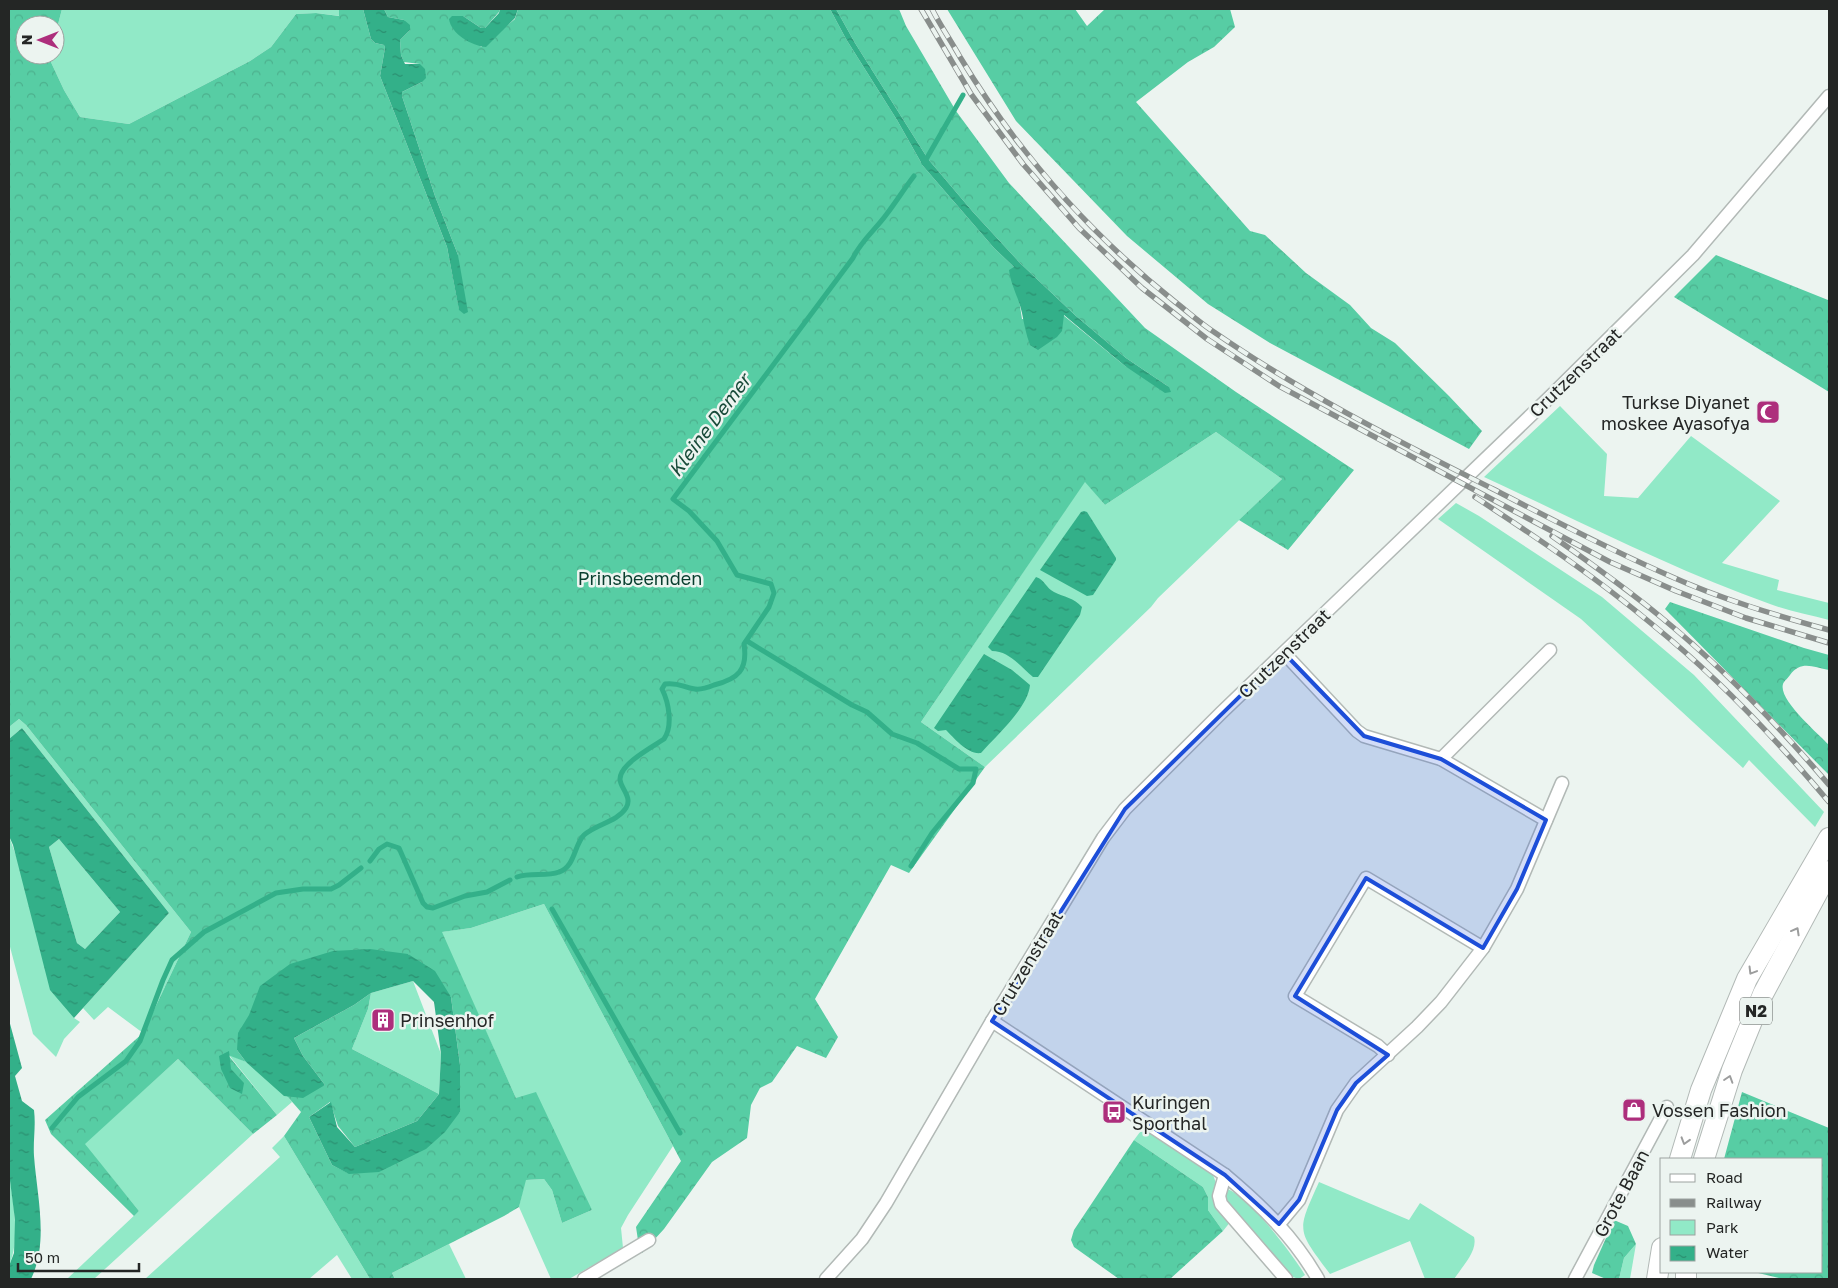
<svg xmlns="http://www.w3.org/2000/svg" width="1838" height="1288" font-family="'Golos Text',sans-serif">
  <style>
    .green { fill: #91e9c7 }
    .forest { fill: url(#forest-crowns) }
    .water { fill: url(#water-ripples); fill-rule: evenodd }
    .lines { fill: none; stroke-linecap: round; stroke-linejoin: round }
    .stream { stroke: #33b089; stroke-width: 5 }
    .street-casing { stroke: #b2b9b6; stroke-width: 15 }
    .primary-casing { stroke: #b2b9b6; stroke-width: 22 }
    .street { stroke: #fff; stroke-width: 12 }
    .primary { stroke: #fff; stroke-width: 20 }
    .rail-casing { stroke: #898e8c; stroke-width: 5.5 }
    .rail { stroke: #ecf4f0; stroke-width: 4; stroke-dasharray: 11; stroke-linecap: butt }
    .oneway { stroke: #9c9d9d }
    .marked { fill: #1d4ed8; fill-opacity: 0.2; stroke: #1d4ed8; stroke-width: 4; stroke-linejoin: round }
    .labels { text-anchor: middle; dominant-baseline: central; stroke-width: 5; stroke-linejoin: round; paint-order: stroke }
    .shield { fill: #ecf4f0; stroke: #606462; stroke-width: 1 }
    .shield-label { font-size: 16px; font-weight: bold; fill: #242625 }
    .street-label { font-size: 18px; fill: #242625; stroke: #ecf4f0 }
    .poi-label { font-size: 18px; fill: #242625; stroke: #ecf4f0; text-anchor: start }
    .park-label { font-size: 18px; fill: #083e2e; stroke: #ecf4f0 }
    .water-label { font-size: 19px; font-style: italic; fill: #184a39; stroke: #ecf4f0 }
  </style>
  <defs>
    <pattern id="forest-crowns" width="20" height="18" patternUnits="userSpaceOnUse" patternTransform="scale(1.25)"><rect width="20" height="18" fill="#57cda4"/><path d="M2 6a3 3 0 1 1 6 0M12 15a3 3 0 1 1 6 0" fill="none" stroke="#4cb08d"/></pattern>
    <pattern id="water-ripples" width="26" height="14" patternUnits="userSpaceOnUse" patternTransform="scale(1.25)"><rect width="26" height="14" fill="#33b089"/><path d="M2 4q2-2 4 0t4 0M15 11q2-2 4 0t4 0" fill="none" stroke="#2b8f70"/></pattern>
  </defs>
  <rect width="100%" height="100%" fill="#ecf4f0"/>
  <!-- green -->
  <g class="green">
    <path d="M 62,9 L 339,9 L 340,16 L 316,13 L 296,14 L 271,47 L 250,61 L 129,124 L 80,117 L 64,90 L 49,58 L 50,55 L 55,55 L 55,36 Z"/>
    <path d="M 1560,406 L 1607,454 L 1604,496 L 1638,498 L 1691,436 L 1780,501 L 1722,563 L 1779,580 L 1777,590 L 1829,603 L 1829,620 C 1810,615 1789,611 1770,604 C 1672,569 1579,521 1484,477 Z"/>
    <path d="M 1216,432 L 1282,479 L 1158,598 L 1151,607 L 985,767 L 921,722 L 1085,481 L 1105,505 Z"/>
    <path d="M 1456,503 L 1479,516 L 1602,597 L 1694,675 L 1824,812 L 1815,827 L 1749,760 L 1743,768 L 1581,619 L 1438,519 Z"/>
    <path d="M 19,719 L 26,725 L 191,932 L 143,1033 L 108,1007 L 94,1020 L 83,1008 L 169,913 L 22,728 L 9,739 L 9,727 Z"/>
    <path d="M 9,836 L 74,1018 L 80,1022 L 64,1039 L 56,1057 L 33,1034 L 9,943 Z"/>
    <path d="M 59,839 L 120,912 L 85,949 L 77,943 L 49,847 Z"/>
    <path d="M 544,904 L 673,1146 L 628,1215 L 621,1228 L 623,1248 L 569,1279 L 551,1279 L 519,1207 L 525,1180 L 544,1179 L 552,1190 L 562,1223 L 592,1210 L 516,1098 L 441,932 L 471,928 Z"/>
    <path d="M 413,981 L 441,1054 L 439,1094 L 352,1049 L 368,1009 L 371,993 Z"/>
    <path d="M 228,1054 L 246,1062 L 303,1098 L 288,1097 L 292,1102 L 277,1115 Z"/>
    <path d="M 178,1059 L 253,1134 L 94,1279 L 67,1279 L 139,1211 L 84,1144 Z"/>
    <path d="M 1145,1131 L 1151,1133 L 1213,1175 L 1216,1183 L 1216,1202 L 1231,1221 L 1223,1231 L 1208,1210 L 1208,1197 L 1203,1187 L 1134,1140 L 1140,1132 Z"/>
    <path d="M 284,1136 L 370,1279 L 352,1279 L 337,1255 L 309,1279 L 145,1279 L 280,1157 L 272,1148 Z"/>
    <path d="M 9,1173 C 13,1204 21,1237 9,1266 Z"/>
    <path d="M 1319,1182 L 1409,1220 L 1420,1203 L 1474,1237 C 1478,1251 1462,1267 1454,1279 L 1425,1279 L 1410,1241 L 1330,1274 C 1297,1229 1296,1233 1319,1182 Z"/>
    <path d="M 1227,1189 C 1249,1196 1293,1255 1305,1275 L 1299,1279 L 1287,1275 L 1226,1204 L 1224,1191 Z"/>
    <path d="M 449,1244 L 466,1279 L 395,1279 L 392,1273 Z"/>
    <path d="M 1636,1244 L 1630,1279 L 1619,1279 L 1624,1258 Z"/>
  </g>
  <!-- forest -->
  <g class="forest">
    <path d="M 9,9 L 62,9 L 55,36 L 55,25 L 25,25 L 25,55 L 50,55 L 49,58 L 64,90 L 80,117 L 129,124 L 250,61 L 271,47 L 296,14 L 316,13 L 339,16 L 339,9 L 363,9 L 371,39 L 375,43 L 384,45 L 385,48 L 380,76 L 447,247 L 459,309 L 458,255 L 435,196 L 402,96 L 402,92 L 422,82 L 420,64 L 404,62 L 401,55 L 400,40 L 410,30 L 404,20 L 388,17 L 384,9 L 500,9 L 499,12 L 485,28 L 481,28 L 463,16 L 481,47 L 515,19 L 518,9 L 830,9 L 846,39 L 897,120 L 923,166 L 994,248 L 1014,267 L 1022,319 L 1062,323 L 1063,315 L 1125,366 L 1169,387 L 1126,358 L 1076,316 L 1020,263 L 973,212 L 928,159 L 855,43 L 836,9 L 899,9 L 906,26 L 956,111 L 1009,183 L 1145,328 L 1236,392 L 1354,470 L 1288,550 L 1239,520 L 1282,479 L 1216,432 L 1105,505 L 1085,482 L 921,722 L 985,767 L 909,873 L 891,865 L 815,999 L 838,1037 L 826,1058 L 797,1046 L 772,1082 L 760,1088 L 751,1105 L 747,1138 L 712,1162 L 664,1229 L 642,1253 L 639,1247 L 636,1227 L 681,1161 L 544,904 L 471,928 L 442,932 L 516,1098 L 536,1092 L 592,1210 L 562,1223 L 552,1190 L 544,1179 L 526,1180 L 519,1207 L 504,1216 L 392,1273 L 395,1279 L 370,1279 L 284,1136 L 301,1112 L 287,1096 L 325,1085 L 303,1056 L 294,1038 L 354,1005 L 371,993 L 368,1009 L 352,1049 L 439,1094 L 417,1121 L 355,1147 L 338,1126 L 330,1102 L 309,1117 L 332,1165 L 348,1173 L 377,1170 L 460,1112 L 460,1065 L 451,997 L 408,954 L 237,1050 L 246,1062 L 228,1055 L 277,1115 L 253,1134 L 178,1059 L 85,1144 L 139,1211 L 134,1216 L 51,1134 L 45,1120 L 143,1033 L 191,932 L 26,725 L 19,719 L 9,727 Z"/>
    <path d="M 947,9 L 1075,9 L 1087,26 L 1105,9 L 1230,9 L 1235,27 L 1214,47 L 1188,62 L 1136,102 L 1250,231 L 1265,235 L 1306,273 L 1350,305 L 1371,328 L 1395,343 L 1449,396 L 1482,431 L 1469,449 L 1270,343 L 1208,304 L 1127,236 L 1016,121 Z"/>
    <path d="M 1716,255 L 1828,300 L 1829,298 L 1829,392 L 1674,297 Z"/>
    <path d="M 1670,602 L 1804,648 L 1829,655 L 1829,670 C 1813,667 1801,660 1790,675 C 1789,677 1784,681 1783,684 C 1778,700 1819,734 1829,745 L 1829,775 L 1665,609 Z"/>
    <path d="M 1742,1092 L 1829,1128 L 1829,1279 L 1783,1279 L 1754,1272 L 1822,1272 L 1822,1159 L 1724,1159 Z"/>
    <path d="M 1134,1140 L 1203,1187 L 1208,1197 L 1208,1210 L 1223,1231 L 1170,1279 L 1119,1279 L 1074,1247 L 1071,1240 L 1074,1230 Z"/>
    <path d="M 1614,1220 L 1628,1226 L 1636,1244 L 1624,1258 L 1619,1279 L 1606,1279 L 1592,1273 L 1594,1265 Z"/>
  </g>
  <!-- water -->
  <g class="water">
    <path d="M 363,9 L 384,9 L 388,17 L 404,20 L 410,25 L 410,30 L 400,40 L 401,55 L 405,64 L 420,64 L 425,69 L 426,78 L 422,82 L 402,92 L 402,96 L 435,196 L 458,255 L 468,312 L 464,314 L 459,310 L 447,247 L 380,76 L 385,48 L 384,45 L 375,43 L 371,39 Z"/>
    <path d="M 500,9 L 518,9 L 515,18 L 486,47 C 472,46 451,34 449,19 L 452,16 L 463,16 L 481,28 L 485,28 L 499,13 Z"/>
    <path d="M 830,9 L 836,9 L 855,43 L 928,159 L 973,212 L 1020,263 L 1076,316 L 1126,358 L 1169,387 L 1171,392 L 1165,393 L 1125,366 L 1064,315 L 1062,331 L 1057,337 L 1038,350 L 1030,345 C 1026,334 1024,324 1022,313 C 1019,298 1011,286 1009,270 L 1014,267 L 994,248 L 923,166 L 897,120 L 846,39 Z"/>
    <path d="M 1084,511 L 1087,512 L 1116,558 L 1116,560 L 1093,595 L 1087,596 L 1040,570 L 1081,512 Z"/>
    <path d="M 1036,577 C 1045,580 1046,588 1054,592 C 1064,597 1074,598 1082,607 L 1080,615 L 1038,677 L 1033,677 C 1020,666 1009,651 992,651 L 988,647 Z"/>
    <path d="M 984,654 L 1012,670 L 1030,685 C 1028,708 996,736 981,753 C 968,755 954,738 946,730 L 938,731 L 934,728 Z"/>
    <path d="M 22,728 L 169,913 L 74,1018 L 50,990 L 13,845 L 9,836 L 9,739 ZM 59,839 L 120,912 L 85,949 L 77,943 L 49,847 Z"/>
    <path d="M 370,949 L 408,954 L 435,971 L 451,997 L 460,1065 L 460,1112 L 445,1132 L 426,1149 L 379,1172 L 349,1174 L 332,1165 L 309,1117 L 331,1102 L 337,1127 L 355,1147 L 417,1121 L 439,1094 L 441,1054 L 434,1002 L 413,981 L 371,993 L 354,1005 L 294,1038 L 303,1056 L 325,1085 L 303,1098 L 284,1096 L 246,1062 L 237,1050 L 238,1033 L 249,1015 L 260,986 L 290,964 L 333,951 Z"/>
    <path d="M 9,1020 L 22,1068 L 15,1076 L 22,1101 L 34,1110 C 36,1126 33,1141 34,1156 C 37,1196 49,1242 31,1279 L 9,1279 L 9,1266 L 14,1253 L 15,1220 L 9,1173 Z"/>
    <path d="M 229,1051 L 231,1069 L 244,1083 L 242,1094 L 230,1088 L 221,1069 L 219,1056 Z"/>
  </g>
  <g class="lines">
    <!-- stream -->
    <g class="stream">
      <path d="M 924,163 L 963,95"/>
      <path d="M 747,641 L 852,705 L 867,712 L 892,734 L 917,743 L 959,769 L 976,769 L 973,783 L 932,833 L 911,866"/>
      <path d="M 370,861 L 379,849 L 387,844 L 399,848 L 423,903 L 427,907 L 433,908 L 465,896 L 487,892 L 510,880"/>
      <path d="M 517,877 C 531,872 546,877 559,872 C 575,867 574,845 584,835 C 596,824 617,822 626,808 C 633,797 620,788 620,779 C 620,764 652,747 664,739 C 673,726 669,703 662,689 L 665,684 C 680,682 683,688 695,689 C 701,690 709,687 714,685 C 738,679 748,670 744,644 L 769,607 L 774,593 L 771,584 L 737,575 L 717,541 L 689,511 L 673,499 L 853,258 C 861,241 875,230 886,215 C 896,202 904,189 914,176"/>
      <path d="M 552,909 L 680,1133"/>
      <path d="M 52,1128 L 78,1097 L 126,1061 L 140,1041 L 163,980 L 172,960 L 204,932 L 276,893 L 303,889 L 331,889 L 339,885 L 361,868"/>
    </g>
    <!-- street casing -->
    <g class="street-casing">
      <g id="street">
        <path d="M 1284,653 L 1357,731 L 1364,736 L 1441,759 L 1546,820"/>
        <path d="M 1441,759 L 1550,650"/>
        <path d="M 992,1021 L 1225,1175 C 1262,1206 1294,1237 1318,1279"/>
        <path d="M 1388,1055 L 1378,1046 L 1295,996 L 1366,878 L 1483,948"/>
        <path d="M 1225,1175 L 1219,1196 L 1221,1204 L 1286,1279"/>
        <path d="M 1279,1224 L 1299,1200 L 1337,1110 L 1356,1083 L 1417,1027 L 1441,1002 L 1483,948 L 1517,889 L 1562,783"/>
        <path d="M 584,1279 L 649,1240"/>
        <path d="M 826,1279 L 862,1239 L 886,1203 L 992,1021 L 1103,838 L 1125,809 L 1221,713 L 1551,396 L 1693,255 L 1829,96"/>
        <path d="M 1575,1279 L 1667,1107"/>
      </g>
    </g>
    <!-- primary casing -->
    <g class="primary-casing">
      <g id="primary">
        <path d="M 1680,1159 L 1701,1090 L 1747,979 L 1829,838"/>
        <path d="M 1704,1159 L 1732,1070 L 1763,994 L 1829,871"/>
        <path d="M 1657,1279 L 1662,1248"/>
        <path d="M 1686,1279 L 1686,1272"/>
      </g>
    </g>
    <!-- street -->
    <use href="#street" class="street"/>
    <!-- primary -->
    <use href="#primary" class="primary"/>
    <!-- rail casing -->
    <g class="rail-casing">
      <g id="rail">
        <path d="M 921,9 L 971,94 L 1023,164 L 1079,228 L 1142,288 L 1207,339 L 1279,386 L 1610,562 L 1676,591 L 1746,618 L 1829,643"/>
        <path d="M 932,9 C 940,25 951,41 960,57 C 1016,150 1089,233 1174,301 C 1187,311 1200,323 1214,332 C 1302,393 1398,441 1493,489 C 1551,519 1610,550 1670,576 C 1721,599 1775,615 1829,630"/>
        <path d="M 1475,497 C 1536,537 1597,578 1653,625 C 1716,676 1777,740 1829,802"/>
        <path d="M 1552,536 C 1589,562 1627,589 1662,618 C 1723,668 1778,725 1829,785"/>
      </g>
    </g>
    <!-- rail -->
    <use href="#rail" class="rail"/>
  </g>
  <!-- one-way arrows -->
  <defs><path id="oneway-chevron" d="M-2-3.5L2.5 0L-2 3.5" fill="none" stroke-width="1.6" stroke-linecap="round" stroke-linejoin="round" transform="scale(1.25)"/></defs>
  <g class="oneway">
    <use href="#oneway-chevron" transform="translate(1796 931) rotate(-61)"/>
    <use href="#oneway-chevron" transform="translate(1752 971) rotate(121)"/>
    <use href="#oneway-chevron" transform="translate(1729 1079) rotate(-72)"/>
    <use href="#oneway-chevron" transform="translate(1685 1141) rotate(107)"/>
  </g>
  <!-- marked area -->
  <path class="marked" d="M 1284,653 L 1364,736 L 1441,759 L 1546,820 L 1517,889 L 1483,948 L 1366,878 L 1295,996 L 1388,1055 L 1356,1083 L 1337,1110 L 1299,1200 L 1279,1224 L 1225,1175 L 992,1021 L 1125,809 Z"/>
  <!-- icons -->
  <defs>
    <g id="mosque-square" transform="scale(1.25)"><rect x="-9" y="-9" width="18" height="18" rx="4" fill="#ad2e7c" stroke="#ecf4f0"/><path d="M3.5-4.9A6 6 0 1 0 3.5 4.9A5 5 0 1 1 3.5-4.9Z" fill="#fff"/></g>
    <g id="building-square" transform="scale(1.25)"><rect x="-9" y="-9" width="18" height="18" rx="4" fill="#ad2e7c" stroke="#ecf4f0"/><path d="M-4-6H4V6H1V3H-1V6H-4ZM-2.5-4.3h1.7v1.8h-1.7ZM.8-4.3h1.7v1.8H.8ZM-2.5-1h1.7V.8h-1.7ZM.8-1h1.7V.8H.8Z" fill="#fff"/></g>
    <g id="shop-square" transform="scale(1.25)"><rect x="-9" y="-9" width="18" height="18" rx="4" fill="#ad2e7c" stroke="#ecf4f0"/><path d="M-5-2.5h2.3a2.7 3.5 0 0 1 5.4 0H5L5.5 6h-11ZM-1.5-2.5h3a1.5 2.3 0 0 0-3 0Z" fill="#fff"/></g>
    <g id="bus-square" transform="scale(1.25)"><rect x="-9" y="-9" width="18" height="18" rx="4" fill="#ad2e7c" stroke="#ecf4f0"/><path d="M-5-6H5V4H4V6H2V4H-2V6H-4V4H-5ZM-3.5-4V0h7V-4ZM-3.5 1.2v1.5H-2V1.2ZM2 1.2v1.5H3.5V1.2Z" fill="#fff"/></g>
  </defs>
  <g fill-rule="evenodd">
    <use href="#mosque-square" x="1768" y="412"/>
    <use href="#building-square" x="383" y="1020"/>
    <use href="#shop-square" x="1634" y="1110"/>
    <use href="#bus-square" x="1114" y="1112"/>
  </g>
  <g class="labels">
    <!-- shield labels -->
    <rect class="shield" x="1740" y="997.5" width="32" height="27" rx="4"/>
    <g class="shield-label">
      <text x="1756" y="1011">N2</text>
    </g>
    <!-- street labels -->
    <g class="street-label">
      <text transform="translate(1575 372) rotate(-44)">Crutzenstraat</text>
      <text transform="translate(1284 653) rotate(-44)">Crutzenstraat</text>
      <text transform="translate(1027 963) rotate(-59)">Crutzenstraat</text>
      <text transform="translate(1621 1193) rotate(-62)">Grote Baan</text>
    </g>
    <!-- poi labels -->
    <g class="poi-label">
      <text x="1750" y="402" text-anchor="end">Turkse Diyanet<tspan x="1750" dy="21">moskee Ayasofya</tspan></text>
      <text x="400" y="1020">Prinsenhof</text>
      <text x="1132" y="1102">Kuringen<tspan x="1132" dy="21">Sporthal</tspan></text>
      <text x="1652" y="1110">Vossen Fashion</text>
    </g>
    <!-- park labels -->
    <g class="park-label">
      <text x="640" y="578">Prinsbeemden</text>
    </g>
    <!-- water labels -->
    <g class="water-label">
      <text transform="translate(709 425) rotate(-53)">Kleine Demer</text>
    </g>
  </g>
  <!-- border -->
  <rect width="1838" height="1288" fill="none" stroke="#242625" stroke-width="20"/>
  <!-- legend -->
  <rect x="1660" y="1158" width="162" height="115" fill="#ecf4f0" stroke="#9ca29f"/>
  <rect x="1670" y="1174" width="25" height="8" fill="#ffffff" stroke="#9ca29f"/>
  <text x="1706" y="1183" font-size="15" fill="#242625">Road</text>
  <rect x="1670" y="1199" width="25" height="8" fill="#898e8c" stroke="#9ca29f"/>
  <text x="1706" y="1208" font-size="15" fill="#242625">Railway</text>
  <rect x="1670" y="1220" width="25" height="15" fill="#91e9c7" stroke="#9ca29f"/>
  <text x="1706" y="1233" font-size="15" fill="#242625">Park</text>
  <rect x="1670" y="1246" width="25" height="15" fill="url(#water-ripples)" stroke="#9ca29f"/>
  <text x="1706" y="1258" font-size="15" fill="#242625">Water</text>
  <!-- north arrow -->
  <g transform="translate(40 40) rotate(270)"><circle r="24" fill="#ecf4f0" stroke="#9ca29f"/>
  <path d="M0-4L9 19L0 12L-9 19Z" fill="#ad2e7c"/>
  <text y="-8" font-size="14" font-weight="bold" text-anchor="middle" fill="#242625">N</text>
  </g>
  <!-- scale -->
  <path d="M18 1263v8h121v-8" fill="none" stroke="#242625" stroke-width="2.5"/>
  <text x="25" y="1263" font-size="15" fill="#242625" stroke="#ecf4f0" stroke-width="4" paint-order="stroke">50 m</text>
</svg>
